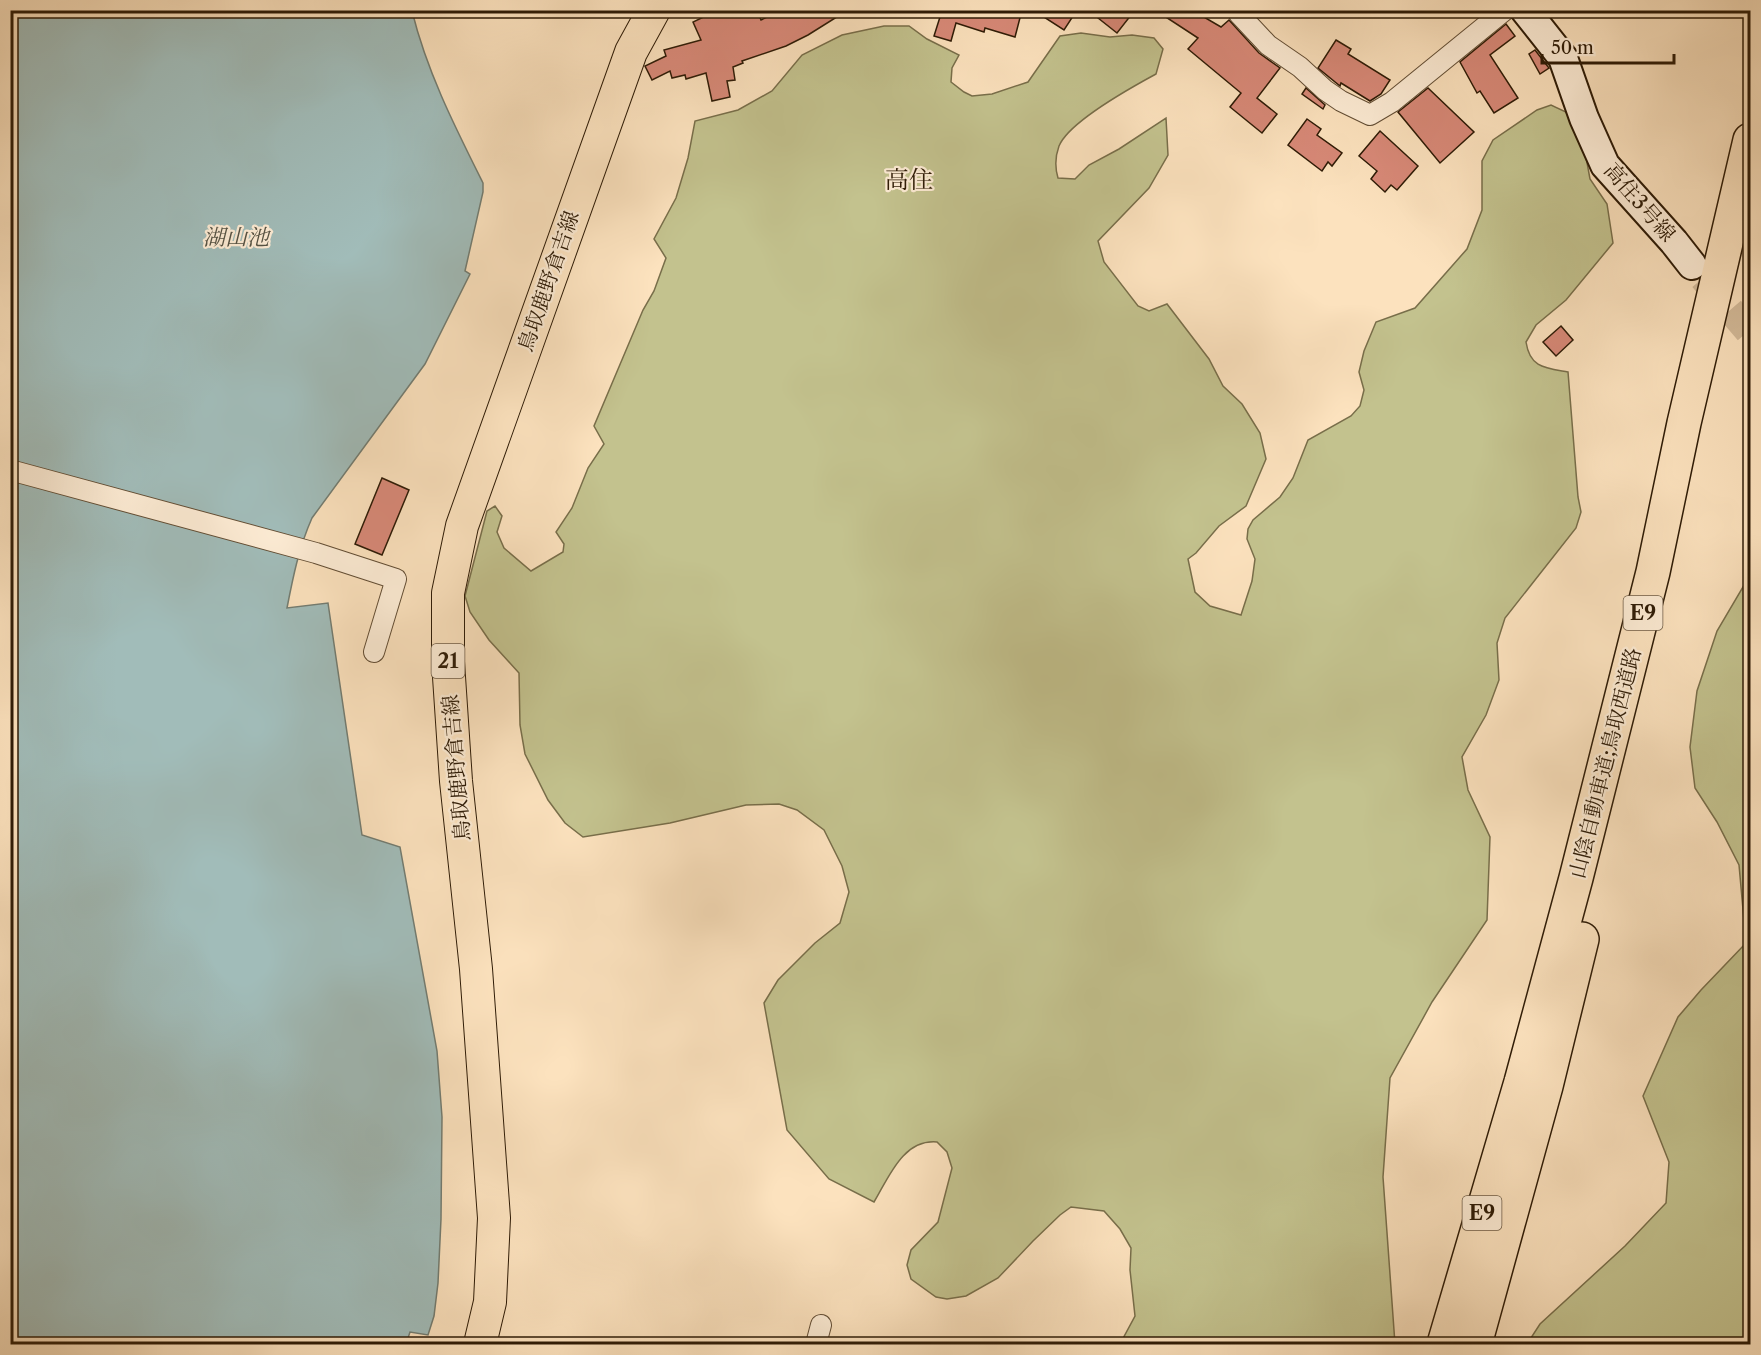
<svg xmlns="http://www.w3.org/2000/svg" width="1761" height="1355" font-family="'Libre Caslon Text','Noto Serif JP',serif">
  <style>
    .green { fill: #c3c28e; stroke: #786e4a; stroke-width: 1.5 }
    .water { fill: #a1bcb9; stroke: #737c71; stroke-width: 1.5 }
    .building { fill: #d88978; stroke: #2e1b06; stroke-width: 1.5 }
    .lines { fill: none; stroke-linecap: round; stroke-linejoin: round }
    .secondary-tunnel { stroke: #d3ba99; stroke-width: 28; stroke-dasharray: 28 14; stroke-linecap: butt }
    .street-casing { stroke: #624d34; stroke-width: 22 }
    .secondary-casing { stroke: #2e1b06; stroke-width: 32 }
    .primary-casing { stroke: #2e1b06; stroke-width: 34 }
    .highway-casing { stroke: #2e1b06; stroke-width: 36 }
    .street { stroke: #fdecd5; stroke-width: 20 }
    .secondary { stroke: #fdecd5; stroke-width: 28 }
    .primary { stroke: #fce2be; stroke-width: 32 }
    .highway { stroke: #fce2be; stroke-width: 33 }
    .labels { text-anchor: middle; dominant-baseline: central; stroke-width: 4.5; stroke-linejoin: round; paint-order: stroke }
    .shield { fill: #fdecd5; stroke: #6c5a44; stroke-width: 1.5 }
    .shield-label { font-size: 20px; font-weight: bold; fill: #2e1b06 }
    .street-label { font-size: 21px; fill: #2e1b06; stroke: #fdecd5 }
    .water-label { font-size: 22px; font-style: italic; fill: #565345; stroke: #fdecd5 }
    .quarter-label { font-size: 24px; fill: #2e1b06; stroke: #fdecd5 }
  </style>
  <rect width="100%" height="100%" fill="#fce2be"/>
  <filter id="stains"><feTurbulence type="fractalNoise" baseFrequency=".00333" numOctaves="4"/><feColorMatrix values="0 0 0 0 .2 0 0 0 0 .09 0 0 0 0 .02 0 0 0 .5 -.17"/></filter>
  <radialGradient id="worn" r=".72"><stop offset=".6" stop-color="#630" stop-opacity="0"/><stop offset="1" stop-color="#630" stop-opacity=".3"/></radialGradient>
  <!-- green -->
  <g class="green">
    <path d="M 884,26 L 909,26 L 927,39 L 959,55 L 952,68 L 951,82 L 964,92 L 972,96 L 992,94 L 1028,82 L 1060,36 L 1081,33 L 1110,37 L 1132,35 L 1154,38 L 1163,49 L 1156,74 C 1132,87 1069,122 1059,146 C 1055,157 1055,168 1058,178 L 1075,179 L 1089,165 L 1119,149 L 1166,118 L 1168,155 L 1149,188 L 1098,241 L 1104,262 L 1138,306 L 1149,311 L 1167,304 L 1209,359 L 1223,386 L 1242,404 L 1260,433 L 1266,459 L 1246,506 L 1219,526 L 1196,553 L 1188,559 L 1195,592 L 1210,606 L 1241,615 L 1252,581 L 1255,559 L 1247,539 L 1248,529 L 1253,520 L 1280,497 L 1293,478 L 1308,440 L 1351,416 L 1360,406 L 1364,390 L 1359,372 L 1364,351 L 1376,322 L 1415,308 L 1467,249 L 1482,210 L 1482,161 L 1493,140 L 1537,110 L 1551,105 L 1566,112 L 1578,131 L 1586,157 L 1590,179 L 1607,204 L 1613,243 L 1566,300 L 1536,325 L 1526,342 C 1530,368 1545,368 1568,372 L 1578,497 L 1581,512 L 1576,528 L 1505,618 L 1497,643 L 1499,680 L 1486,715 L 1462,757 L 1468,790 L 1490,837 L 1487,920 L 1432,1002 L 1390,1078 L 1383,1177 L 1395,1344 L 1120,1344 L 1135,1316 L 1130,1270 L 1131,1248 L 1120,1229 L 1104,1211 L 1071,1207 L 1060,1215 L 1033,1241 L 998,1278 L 966,1296 L 947,1299 L 936,1297 L 911,1279 L 907,1265 L 911,1250 L 938,1222 L 952,1168 L 947,1152 L 937,1142 C 903,1139 889,1177 874,1202 L 829,1179 L 787,1130 L 764,1003 L 778,980 L 815,943 L 840,923 L 849,892 L 842,866 L 824,830 L 797,810 L 779,804 L 746,805 L 670,823 L 583,837 L 565,823 L 548,800 L 525,754 L 520,725 L 519,673 L 489,640 L 470,612 L 465,596 L 487,511 L 495,506 L 502,516 L 497,532 L 504,548 L 531,571 L 563,552 L 564,544 L 556,532 L 572,508 L 588,468 L 604,444 L 594,426 L 643,310 L 654,291 L 666,258 L 654,239 L 676,198 L 688,158 L 695,121 L 738,110 L 772,91 L 802,55 L 842,35 Z"/>
    <path d="M 1750,575 L 1750,1344 L 1527,1344 L 1540,1324 L 1625,1246 L 1666,1203 L 1669,1162 L 1643,1096 L 1678,1017 L 1701,990 L 1746,943 L 1739,865 L 1717,822 L 1695,788 L 1690,747 L 1697,691 L 1717,631 Z"/>
  </g>
  <!-- water -->
  <path class="water" d="M 10,11 L 412,11 C 427,72 455,127 483,183 L 483,192 L 465,271 L 470,274 L 425,364 L 312,518 C 299,547 293,577 287,608 L 328,603 L 362,835 L 400,847 L 437,1051 L 442,1117 L 441,1219 L 438,1283 L 434,1316 L 428,1335 L 410,1332 L 406,1344 L 11,1344 Z"/>
  <!-- building -->
  <g class="building">
    <path d="M 718,10 L 731,10 L 733,15 L 747,10 L 757,10 L 761,20 L 782,10 L 848,10 L 808,35 L 786,46 L 742,61 L 743,63 L 733,67 L 735,80 L 727,81 L 730,97 L 712,101 L 706,73 L 686,79 L 685,75 L 672,78 L 670,71 L 652,80 L 645,66 L 666,56 L 664,50 L 701,40 L 693,22 Z"/>
    <path d="M 928,10 L 1022,10 L 1015,37 L 985,28 L 984,32 L 956,23 L 951,41 L 934,36 L 940,17 L 927,13 Z"/>
    <path d="M 1033,10 L 1077,10 L 1064,30 Z"/>
    <path d="M 1088,10 L 1135,10 L 1117,33 Z"/>
    <path d="M 1155,10 L 1192,10 L 1221,27 L 1229,20 L 1259,53 L 1280,68 L 1257,98 L 1277,114 L 1262,133 L 1230,107 L 1241,93 L 1188,49 L 1198,38 Z"/>
    <path d="M 1506,24 L 1515,36 L 1490,55 L 1518,98 L 1494,113 L 1480,91 L 1477,93 L 1460,62 Z"/>
    <path d="M 1336,40 L 1351,49 L 1348,54 L 1390,80 L 1381,94 L 1370,101 L 1341,83 L 1340,86 L 1318,68 Z"/>
    <path d="M 1535,50 L 1549,68 L 1540,74 L 1529,54 Z"/>
    <path d="M 1306,88 L 1325,105 L 1323,109 L 1302,94 Z"/>
    <path d="M 1428,88 L 1474,132 L 1440,163 L 1398,112 Z"/>
    <path d="M 1307,119 L 1321,129 L 1317,135 L 1342,153 L 1332,166 L 1328,162 L 1322,171 L 1288,145 Z"/>
    <path d="M 1380,131 L 1418,166 L 1397,190 L 1391,185 L 1385,192 L 1371,179 L 1377,171 L 1359,156 Z"/>
    <path d="M 1561,326 L 1573,340 L 1556,356 L 1543,342 Z"/>
    <path d="M 382,478 L 409,490 L 382,555 L 355,544 Z"/>
  </g>
  <g class="lines">
    <!-- secondary-tunnel -->
    <path class="secondary-tunnel" d="M 1703,278 L 1750,333"/>
    <!-- street casing -->
    <g class="street-casing">
      <g id="street">
        <path d="M 1240,10 L 1239,14 L 1268,45 L 1300,67 L 1325,90 L 1341,101 L 1370,115 L 1392,102 L 1505,10"/>
        <path d="M 10,470 L 316,553 L 396,579 L 374,652"/>
        <path d="M 816,1344 L 821,1325"/>
      </g>
    </g>
    <!-- secondary casing -->
    <g class="secondary-casing">
      <path id="secondary" d="M 1525,10 L 1563,58 L 1584,118 L 1605,165 L 1674,242 L 1692,265"/>
    </g>
    <!-- primary casing -->
    <g class="primary-casing">
      <path id="primary" d="M 480,1344 L 490,1302 L 494,1218 L 476,969 L 456,781 L 448,662 L 448,593 L 462,526 L 631,52 L 654,10"/>
    </g>
    <!-- highway casing -->
    <g class="highway-casing">
      <g id="highway">
        <path d="M 1444,1344 L 1521,1082 L 1576,878 L 1653,572 L 1684,423 L 1750,140"/>
        <path d="M 1475,1344 L 1546,1086 L 1582,939"/>
      </g>
    </g>
    <!-- street -->
    <use href="#street" class="street"/>
    <!-- secondary -->
    <use href="#secondary" class="secondary"/>
    <!-- primary -->
    <use href="#primary" class="primary"/>
    <!-- highway -->
    <use href="#highway" class="highway"/>
  </g>
  <g class="labels">
    <!-- shield labels -->
    <g class="shield">
      <rect x="1623.5" y="596" width="39" height="34" rx="4.5"/>
      <rect x="431.5" y="644" width="33" height="34" rx="4.5"/>
      <rect x="1462.5" y="1196" width="39" height="34" rx="4.5"/>
    </g>
    <g class="shield-label">
      <text x="1643" y="613">E9</text>
      <text x="448" y="661">21</text>
      <text x="1482" y="1213">E9</text>
    </g>
    <!-- street labels -->
    <g class="street-label">
      <text transform="translate(1640 202) rotate(49)">高住3号線</text>
      <text transform="translate(548 281) rotate(-71)">鳥取鹿野倉吉線</text>
      <text transform="translate(1605 763) rotate(-76)">山陰自動車道;鳥取西道路</text>
      <text transform="translate(456 768) rotate(-95)">鳥取鹿野倉吉線</text>
    </g>
    <!-- water labels -->
    <g class="water-label">
      <text x="236" y="237">湖山池</text>
    </g>
    <!-- quarter labels -->
    <g class="quarter-label">
      <text x="909" y="179">高住</text>
    </g>
  </g>
  <!-- margin -->
  <rect width="1761" height="1355" fill="none" stroke="#fce2be" stroke-width="36"/>
  <rect x="12" y="12" width="1737" height="1331" fill="none" stroke="#2e1b06" stroke-width="3"/>
  <rect x="18" y="18" width="1725" height="1319" fill="none" stroke="#2e1b06" stroke-width="1.5"/>
  <!-- scale -->
  <path d="M1542 54v9h132v-9" fill="none" stroke="#2e1b06" stroke-width="3"/>
  <text x="1551" y="54" font-size="18" fill="#2e1b06" stroke="#fdecd5" stroke-width="4.5" paint-order="stroke">50 m</text>
  <rect width="100%" height="100%" filter="url(#stains)"/>
  <rect width="100%" height="100%" fill="url(#worn)"/>
</svg>
